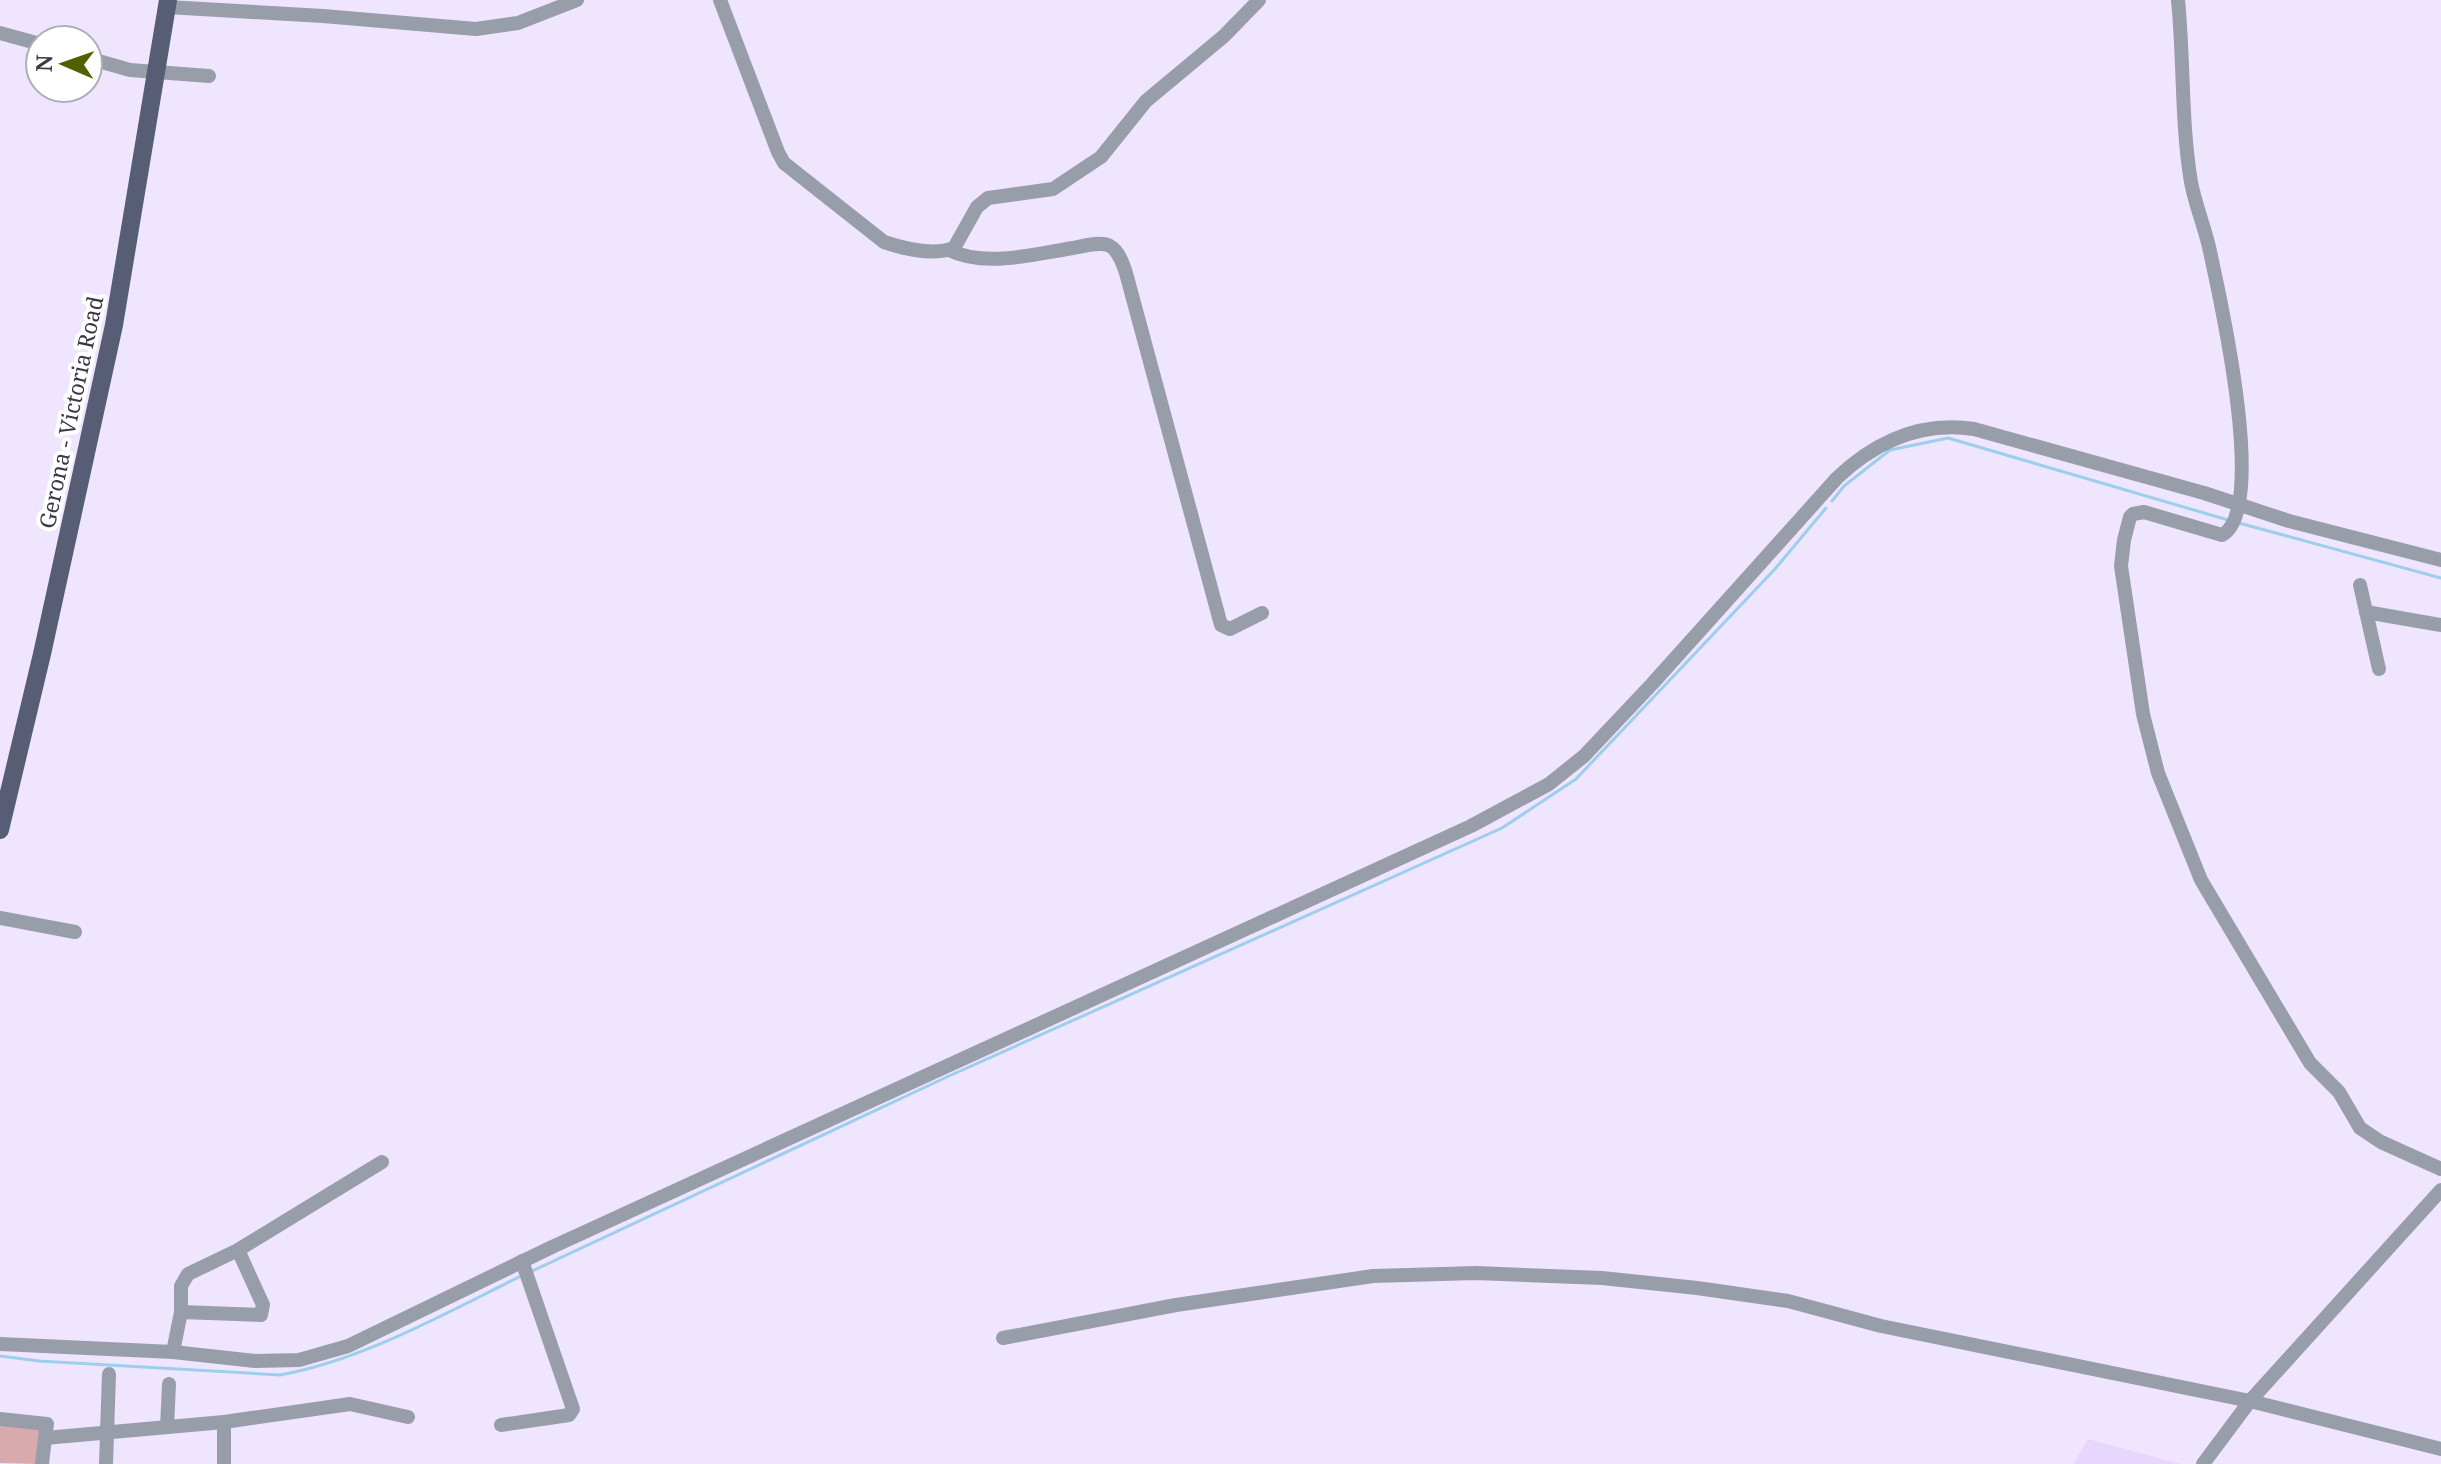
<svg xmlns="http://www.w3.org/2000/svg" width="2441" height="1464" font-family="'Noto Serif',serif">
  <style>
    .built { fill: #e8d7fd }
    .green { fill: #d9aaad }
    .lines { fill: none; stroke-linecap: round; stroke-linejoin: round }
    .stream { stroke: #9cceed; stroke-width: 3 }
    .minor { stroke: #989daa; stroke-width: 14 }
    .major { stroke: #565d74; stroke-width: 18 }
    .labels { text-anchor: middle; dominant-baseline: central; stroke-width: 8; stroke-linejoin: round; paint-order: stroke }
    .street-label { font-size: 22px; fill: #3d3844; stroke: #fff }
  </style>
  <rect width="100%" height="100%" fill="#f0e5fe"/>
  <!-- built -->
  <path class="built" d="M 2088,1439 L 2181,1464 L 2073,1464 Z"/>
  <!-- green -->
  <path class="green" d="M 0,1424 L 41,1429 L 36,1464 L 0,1463 Z"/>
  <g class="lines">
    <!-- stream -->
    <g class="stream">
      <path d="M 1832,501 L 1844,486 L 1890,450 L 1948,438 L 2228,520"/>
      <path d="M 2239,523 L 2441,578"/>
      <path d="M 530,1272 L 949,1076 L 1502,828 L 1576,779 L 1775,569 L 1826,508"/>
      <path d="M 0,1356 L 39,1361 L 280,1375 C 363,1360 446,1313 521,1276"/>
    </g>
    <!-- minor -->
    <g class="minor">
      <path d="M 720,0 L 778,152 L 784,163 L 884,242 C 905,249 932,256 954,248 L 977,207 L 988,198 L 1053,189 L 1101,157 L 1146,101 L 1224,36 L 1259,0"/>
      <path d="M 2178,0 C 2184,60 2181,122 2191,182 C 2195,204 2204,225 2209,247 C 2219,293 2269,511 2222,535 L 2144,512 L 2133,514 L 2130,517 L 2124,540 L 2121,566 L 2143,714 L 2158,773 L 2201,880 L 2310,1063 L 2339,1092 L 2360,1128 L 2381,1142 L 2441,1169"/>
      <path d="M 167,7 L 323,16 L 476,29 L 518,23 L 577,0"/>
      <path d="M 0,33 L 40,44"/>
      <path d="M 88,58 L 130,70 L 209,76"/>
      <path d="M 949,250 C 985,268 1034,254 1073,248 C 1083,246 1101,241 1110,246 C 1119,251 1123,264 1126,273 L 1221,625 L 1230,629 L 1262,613"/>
      <path d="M 2360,585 L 2379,669"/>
      <path d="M 2366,612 L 2441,625"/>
      <path d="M 0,918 L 75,932"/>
      <path d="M 181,1312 L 261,1315 L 263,1305 L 238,1250"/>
      <path d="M 1003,1338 L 1176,1305 L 1373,1276 L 1476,1273 L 1602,1278 L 1697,1288 L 1788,1301 L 1881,1326 L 2250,1401 L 2441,1449"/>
      <path d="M 0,1344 L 173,1352 L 255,1361 L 299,1360 L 348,1346 L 552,1247 L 1471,826 L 1549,784 L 1584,756 L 1652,684 L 1837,478 C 1875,442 1920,421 1974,429 L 2204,493 L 2289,521 L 2441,560"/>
      <path d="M 173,1352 L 181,1312 L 181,1286 L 188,1274 L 238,1250 L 382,1162"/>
      <path d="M 0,1419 L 47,1424 L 45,1438"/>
      <path d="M 501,1425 L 569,1415 L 573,1409 L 522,1261"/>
      <path d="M 167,1427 L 169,1384"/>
      <path d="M 42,1464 L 45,1438 L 224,1422 L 350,1404 L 408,1417"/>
      <path d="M 106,1464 L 109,1374"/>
      <path d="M 224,1464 L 224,1422"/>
      <path d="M 2203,1464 L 2250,1401 L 2441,1190"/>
    </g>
    <!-- major -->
    <path class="major" d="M 0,830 L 42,654 L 114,325 L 168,0"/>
  </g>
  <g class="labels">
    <!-- street labels -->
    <g class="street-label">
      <text transform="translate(70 412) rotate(-78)">Gerona - Victoria Road</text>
    </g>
  </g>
  <!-- north arrow -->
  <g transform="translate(64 64) rotate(272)"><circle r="38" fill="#ffffff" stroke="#b1afb4" stroke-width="2"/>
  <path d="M0-6L14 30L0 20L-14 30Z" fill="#536000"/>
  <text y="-12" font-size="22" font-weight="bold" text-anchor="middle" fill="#3d3844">N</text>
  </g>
</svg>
